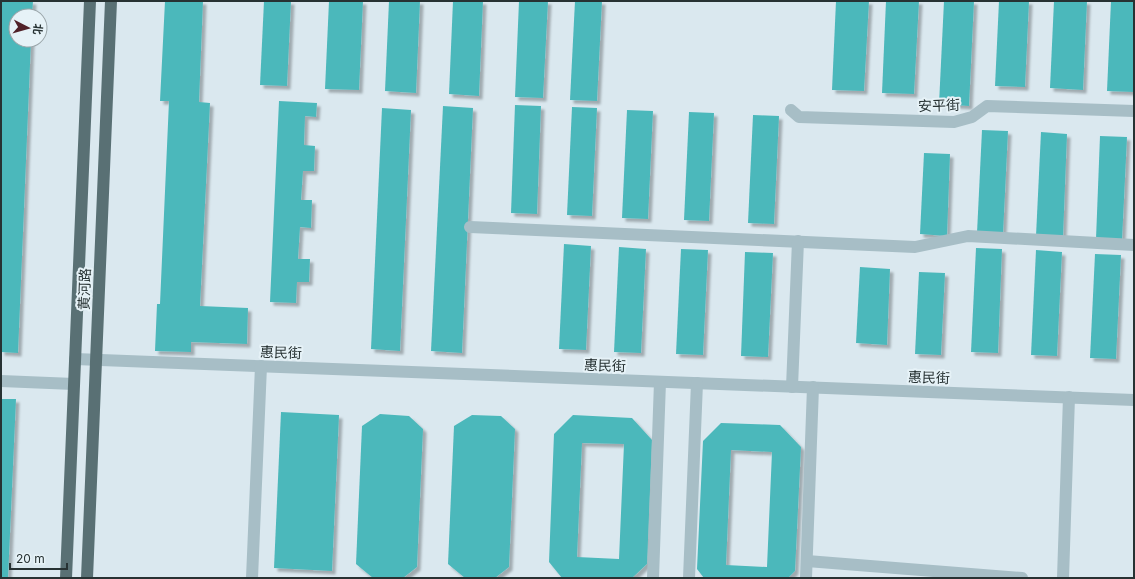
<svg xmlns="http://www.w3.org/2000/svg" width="1135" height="579" font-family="Inter,'Noto Sans SC',sans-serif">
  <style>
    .building { fill: #4cb8bb; fill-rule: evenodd; filter: url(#shadow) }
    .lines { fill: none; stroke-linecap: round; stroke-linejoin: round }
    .minor { stroke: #a7bec6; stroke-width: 12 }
    .major { stroke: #597074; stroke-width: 12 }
    .labels { text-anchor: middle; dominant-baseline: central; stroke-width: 4; stroke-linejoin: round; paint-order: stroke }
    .street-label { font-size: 14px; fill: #273233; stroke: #e6f2f7 }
  </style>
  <defs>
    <filter id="shadow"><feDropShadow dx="3.5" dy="3.5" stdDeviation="1" flood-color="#0004"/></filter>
  </defs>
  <rect width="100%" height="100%" fill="#dae8ef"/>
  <!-- building -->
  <g class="building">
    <path d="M 1,1 L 33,1 L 32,16 L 16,16 L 16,40 L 31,40 L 18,353 L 1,352 Z"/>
    <path d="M 165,1 L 203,1 L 199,102 L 210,103 L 200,306 L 248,308 L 247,344 L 191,342 L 191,352 L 155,351 L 157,304 L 160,304 L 169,101 L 160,101 Z"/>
    <path d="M 264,1 L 291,1 L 287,86 L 260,85 Z"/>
    <path d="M 329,1 L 363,1 L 359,90 L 325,89 Z"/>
    <path d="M 389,1 L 420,1 L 416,93 L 385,91 Z"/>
    <path d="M 453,1 L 483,1 L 479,96 L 449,94 Z"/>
    <path d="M 519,1 L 548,1 L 543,98 L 515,97 Z"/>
    <path d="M 575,1 L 602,1 L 597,101 L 570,100 Z"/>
    <path d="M 836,1 L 869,1 L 864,91 L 832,90 Z"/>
    <path d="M 886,1 L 919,1 L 914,94 L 882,93 Z"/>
    <path d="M 944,1 L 974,1 L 969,106 L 939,104 Z"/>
    <path d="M 999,1 L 1029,1 L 1025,87 L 995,86 Z"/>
    <path d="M 1054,1 L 1087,1 L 1083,90 L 1050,88 Z"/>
    <path d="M 1111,1 L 1134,1 L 1134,92 L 1107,91 Z"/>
    <path d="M 279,101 L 317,103 L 316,117 L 305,116 L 304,145 L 315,146 L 314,171 L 303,171 L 301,200 L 312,200 L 311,228 L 300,227 L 298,259 L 310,259 L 309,282 L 297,282 L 296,303 L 270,302 Z"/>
    <path d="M 515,105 L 541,106 L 537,214 L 511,213 Z"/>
    <path d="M 443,106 L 473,108 L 462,353 L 431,351 Z"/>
    <path d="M 572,107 L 597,108 L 592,216 L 567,215 Z"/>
    <path d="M 382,108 L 411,110 L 400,351 L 371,349 Z"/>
    <path d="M 627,110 L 653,111 L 648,219 L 622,218 Z"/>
    <path d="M 689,112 L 714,113 L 709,221 L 684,220 Z"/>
    <path d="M 753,115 L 779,116 L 774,224 L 748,223 Z"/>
    <path d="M 982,130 L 1008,131 L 1003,234 L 977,233 Z"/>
    <path d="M 1041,132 L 1067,134 L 1063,237 L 1036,236 Z"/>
    <path d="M 1100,136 L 1127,137 L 1122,240 L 1096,239 Z"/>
    <path d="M 924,153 L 950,154 L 947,236 L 920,234 Z"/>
    <path d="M 564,244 L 591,246 L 586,350 L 559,349 Z"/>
    <path d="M 619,247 L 646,249 L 641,353 L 614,352 Z"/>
    <path d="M 976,248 L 1002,249 L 998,353 L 971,352 Z"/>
    <path d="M 681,249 L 708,250 L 703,355 L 676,354 Z"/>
    <path d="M 1036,250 L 1062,252 L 1057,356 L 1031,355 Z"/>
    <path d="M 745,252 L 773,253 L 768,357 L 741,356 Z"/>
    <path d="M 1095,254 L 1121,255 L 1116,359 L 1090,358 Z"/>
    <path d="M 860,267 L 890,269 L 887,345 L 856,343 Z"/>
    <path d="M 919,272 L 945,273 L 941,355 L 915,354 Z"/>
    <path d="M 1,399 L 16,399 L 8,578 L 1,578 Z"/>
    <path d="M 281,412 L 339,415 L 332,571 L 274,568 Z"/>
    <path d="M 380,414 L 409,416 L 423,429 L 417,567 L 403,578 L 373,578 L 356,564 L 362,426 Z"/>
    <path d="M 472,415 L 501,416 L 515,429 L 509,567 L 495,578 L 465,578 L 448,564 L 454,426 Z"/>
    <path d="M 573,415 L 632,418 L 652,440 L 647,564 L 632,578 L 562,578 L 549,562 L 554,434 ZM 582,443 L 624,444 L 619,559 L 577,557 Z"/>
    <path d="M 721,423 L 780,425 L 801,447 L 795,571 L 788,578 L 704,578 L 697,569 L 703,441 ZM 731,450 L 772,452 L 767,567 L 726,565 Z"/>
  </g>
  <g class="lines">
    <!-- minor -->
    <g class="minor">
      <path d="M 791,110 L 799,117 L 954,122 L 972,117 L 987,106 L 1134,111"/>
      <path d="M 470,227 L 915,247 L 968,236 L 1134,245"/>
      <path d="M 75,359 L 1134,400"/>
      <path d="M 1,381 L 74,384"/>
      <path d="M 792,387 L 798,241"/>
      <path d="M 807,561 L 1022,578"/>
      <path d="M 252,578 L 261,366"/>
      <path d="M 653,578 L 660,382"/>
      <path d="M 689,578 L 697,383"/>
      <path d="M 806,578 L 813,387"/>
      <path d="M 1063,578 L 1069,397"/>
    </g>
    <!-- major -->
    <g class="major">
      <path d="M 66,578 L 90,1"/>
      <path d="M 87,578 L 111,1"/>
    </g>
  </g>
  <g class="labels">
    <!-- street labels -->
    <g class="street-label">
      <text transform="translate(939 105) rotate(-2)">安平街</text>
      <text transform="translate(84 289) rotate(-88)">黄河路</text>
      <text transform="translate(281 352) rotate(2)">惠民街</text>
      <text transform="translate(605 365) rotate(2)">惠民街</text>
      <text transform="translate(929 377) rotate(2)">惠民街</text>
    </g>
  </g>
  <!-- border -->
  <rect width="1135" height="579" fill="none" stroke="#273233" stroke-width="4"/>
  <!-- north arrow -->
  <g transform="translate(28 28) rotate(96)"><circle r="19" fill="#e6f2f7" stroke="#9aa5a9"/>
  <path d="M0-3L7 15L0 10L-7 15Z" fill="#502128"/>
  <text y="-6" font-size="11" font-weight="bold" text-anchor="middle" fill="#273233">北</text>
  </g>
  <!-- scale -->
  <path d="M10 563v6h57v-6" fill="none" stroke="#273233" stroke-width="2"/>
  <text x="16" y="563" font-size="12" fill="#273233" stroke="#e6f2f7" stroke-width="3" paint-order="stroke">20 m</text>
</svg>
